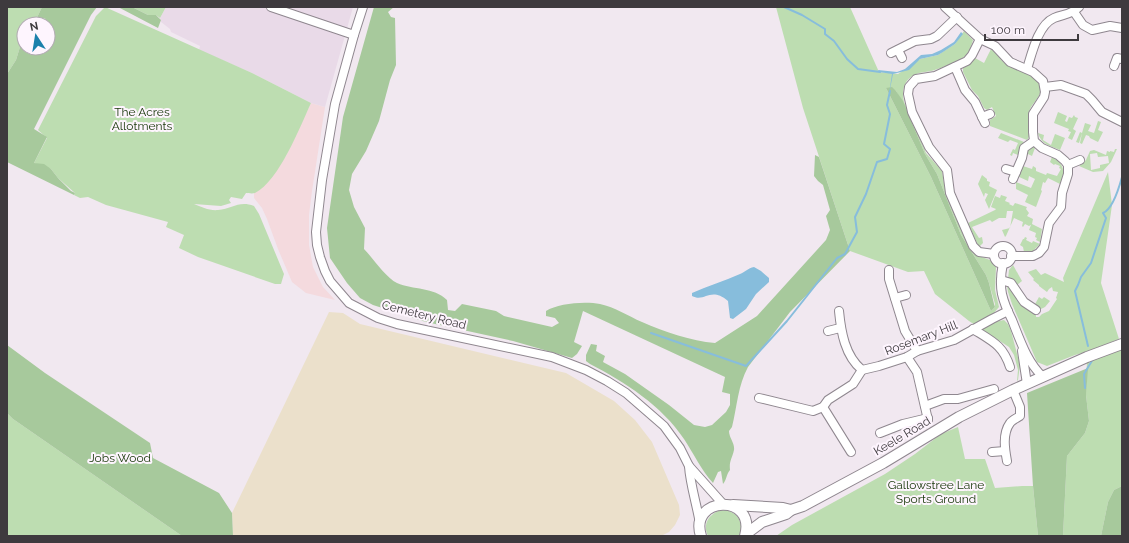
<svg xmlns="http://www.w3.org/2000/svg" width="1129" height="543" font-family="Raleway,sans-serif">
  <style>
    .commercial { fill: #f4dade }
    .built { fill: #e9dae8 }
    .education { fill: #ebe0cb }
    .green { fill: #bdddb1; fill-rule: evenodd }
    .forest { fill: #a7c99c }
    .water { fill: #87bddc }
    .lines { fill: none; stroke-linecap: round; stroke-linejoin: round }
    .stream { stroke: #87bddc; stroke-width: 2 }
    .minor-casing { stroke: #8f878f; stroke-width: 10 }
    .major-casing { stroke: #8f878f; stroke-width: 12 }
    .minor { stroke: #fff; stroke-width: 8 }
    .major { stroke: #fff; stroke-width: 10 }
    .labels { text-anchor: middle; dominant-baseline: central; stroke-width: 4; stroke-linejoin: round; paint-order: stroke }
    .park-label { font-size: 12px; fill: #153506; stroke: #fef5fe }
    .street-label { font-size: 12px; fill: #3e3a3e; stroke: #fef5fe }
  </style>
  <rect width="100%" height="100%" fill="#f1e8f0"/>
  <!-- commercial -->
  <path class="commercial" d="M 311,103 L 325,107 L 312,191 L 309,215 L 309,245 L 313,267 L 323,287 L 335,300 L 306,293 L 292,282 L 278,249 L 267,219 L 262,208 L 254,198 L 254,193 L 268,182 L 286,156 Z"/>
  <!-- built -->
  <path class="built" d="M 166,7 L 353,7 L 325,107 L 311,103 L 252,73 L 199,50 L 200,46 L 171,32 L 170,29 L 161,22 L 160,18 Z"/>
  <!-- education -->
  <path class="education" d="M 329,312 L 343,313 L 360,324 L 566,373 L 614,401 L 635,420 L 652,442 L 679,505 L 680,515 L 675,525 L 669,532 L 661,536 L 233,536 L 232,513 Z"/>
  <!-- green -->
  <g class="green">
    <path d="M 7,7 L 42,7 L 34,24 L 24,24 L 24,40 L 20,47 L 16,60 L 7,74 Z"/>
    <path d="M 105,7 L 252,73 L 311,103 C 300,127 279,181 255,193 C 252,194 248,193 246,193 L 242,199 L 231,197 L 229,200 L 231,203 L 221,206 L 194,204 C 201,207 210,211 218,210 C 232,209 239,200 254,206 L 259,214 L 284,274 L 281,284 L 275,284 L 198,257 L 179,248 L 184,235 L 166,227 L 168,222 L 106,205 L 88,197 L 80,198 L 74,195 L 75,193 L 58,178 L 51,169 L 34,163 L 47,138 L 38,130 L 96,16 Z"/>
    <path d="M 132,7 L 166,7 L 160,18 L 156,15 L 148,15 Z"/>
    <path d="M 776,7 L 850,7 L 879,72 L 898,74 L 920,59 L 938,55 L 955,44 L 964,31 L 973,40 C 972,44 969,53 965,56 C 961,60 937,70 931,71 C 927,72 923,72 919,73 C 905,77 901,89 904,102 L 926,153 L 942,171 L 946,195 L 966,241 L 976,255 L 990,260 L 996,267 L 995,290 L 999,307 L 992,315 L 995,322 L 1004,320 L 1008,324 L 1011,331 L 1020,365 L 1018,380 L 1017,381 L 1018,370 L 1014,355 L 1009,347 L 969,321 L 935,294 L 924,271 L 908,272 L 850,251 L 803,108 ZM 886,88 L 896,91 L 907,111 L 925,154 L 937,174 L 961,235 L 986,275 L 989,283 L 995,304 L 995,307 L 991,311 L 931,177 Z"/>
    <path d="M 991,49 C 998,54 1001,62 1009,66 C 1020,72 1046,75 1040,93 C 1038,99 1033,103 1030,109 C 1027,117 1029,128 1029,137 L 1027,140 L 990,126 L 990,120 L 996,116 L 992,107 L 987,110 L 984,108 L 978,96 L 972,90 L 963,72 L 963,68 L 970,64 L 975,58 L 984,63 Z"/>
    <path d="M 1058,112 L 1067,116 L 1065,121 L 1067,122 L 1069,117 L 1072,118 L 1074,115 L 1075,117 L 1078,118 L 1073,129 L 1076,131 L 1072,140 L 1068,138 L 1071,132 L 1068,131 L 1069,129 L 1054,123 Z"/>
    <path d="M 1098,121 L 1101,122 L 1098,130 L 1103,132 L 1098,142 L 1090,138 L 1089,136 L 1086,135 L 1082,144 L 1080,143 L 1082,133 L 1079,143 L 1076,142 L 1080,132 L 1082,133 L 1085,123 L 1091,125 L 1088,131 L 1094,133 Z"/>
    <path d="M 1001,133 L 1024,142 L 1020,147 L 1018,155 L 1013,153 L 1012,156 L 1010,155 L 1013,149 L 1015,150 L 1018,143 L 1010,140 L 1008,142 L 998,138 Z"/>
    <path d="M 1038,133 L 1044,135 L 1043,140 L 1051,145 L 1055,134 L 1065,138 L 1060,150 C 1050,146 1041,144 1038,133 Z"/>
    <path d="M 1033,145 L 1035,148 L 1032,156 L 1028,154 L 1023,166 L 1032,169 L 1033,166 L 1036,168 L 1036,171 L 1046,175 L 1047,173 L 1057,176 L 1061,169 L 1059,168 L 1060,166 L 1055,164 L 1054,165 L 1050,162 L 1052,157 C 1064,163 1066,172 1060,184 L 1048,178 L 1045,183 L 1043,182 L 1041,190 L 1042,191 L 1036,207 L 1025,202 L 1028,195 L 1016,189 L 1016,182 L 1031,188 L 1035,179 L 1029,176 L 1028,181 L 1017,176 L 1025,151 Z"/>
    <path d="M 1115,149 L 1117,149 L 1111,162 L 1103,171 L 1093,172 L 1079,166 L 1086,160 L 1090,151 L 1094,150 L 1106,155 L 1107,151 L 1110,152 L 1110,151 L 1114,152 ZM 1097,153 L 1098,157 L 1108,156 L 1109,163 L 1100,165 L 1100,168 L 1091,170 L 1090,154 Z"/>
    <path d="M 1108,172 L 1112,205 L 1101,283 L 1119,339 L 1089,351 L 1075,355 L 1047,366 L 1037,362 L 1012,304 L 1008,292 L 1007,286 L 1010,286 L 1036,313 L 1036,317 L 1039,317 L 1042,314 L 1049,311 L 1057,299 L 1056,298 L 1058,292 L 1053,291 L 1052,287 L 1049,289 L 1047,292 L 1039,286 L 1039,285 L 1033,280 L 1034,279 L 1028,272 L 1036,269 L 1041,275 L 1045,273 L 1064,282 L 1063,278 Z"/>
    <path d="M 982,175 L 987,179 L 987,181 L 990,182 L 989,186 L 997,190 L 989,209 L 985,200 L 988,194 L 985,193 L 984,197 L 978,184 Z"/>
    <path d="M 1001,195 L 1007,197 L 1005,201 L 1010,203 L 1009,204 L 1013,206 L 1015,203 L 1027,207 L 1026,209 L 1029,213 L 1027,216 L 1033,219 L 1032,224 L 1042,229 L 1040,242 L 1036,240 L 1037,238 L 1035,237 L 1036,233 L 1029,230 L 1031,225 L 1029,226 L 1025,224 L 1023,227 L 1022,226 L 1023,222 L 1014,218 L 1006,236 L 1005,237 L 1002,230 L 1010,228 L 1013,211 L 1007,211 L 1006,218 L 999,218 L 992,222 L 990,220 L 972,227 L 979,238 L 982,237 L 983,243 L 979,247 L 978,245 L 968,223 L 995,210 L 996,209 L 991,207 L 995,196 L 1000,198 Z"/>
    <path d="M 1025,237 L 1027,238 L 1026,240 L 1032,243 L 1033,241 L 1040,244 L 1033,251 L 1024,252 L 1023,247 L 1020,245 L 1023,239 L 1024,239 Z"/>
    <path d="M 1013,265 L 1022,281 L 1017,285 L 1008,279 L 1009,270 Z"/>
    <path d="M 1039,297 L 1042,299 L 1044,297 L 1050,301 L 1045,307 L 1039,310 L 1034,306 Z"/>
    <path d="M 1122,344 L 1122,486 L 1114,490 L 1108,502 L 1101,536 L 1063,536 L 1067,456 L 1085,433 L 1089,421 L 1086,395 L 1087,357 Z"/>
    <path d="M 7,413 L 13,419 L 182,536 L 7,536 Z"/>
    <path d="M 958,427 L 965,459 L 985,459 L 995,488 L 1022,486 L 1033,486 L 1038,536 L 776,536 L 792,525 L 885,474 L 915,454 L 941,434 Z"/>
    <path d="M 721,510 C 736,510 745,521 739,536 L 708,536 C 702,524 709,514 721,510 Z"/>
  </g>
  <!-- forest -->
  <g class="forest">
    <path d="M 42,7 L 97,7 L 91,15 L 34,129 L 47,137 L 34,163 L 44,164 L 51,169 L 58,178 L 71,191 L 75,193 L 74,195 L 7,162 L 7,74 L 16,60 L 20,47 L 24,40 L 24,48 L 48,48 L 48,24 L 34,24 Z"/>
    <path d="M 118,7 L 132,7 L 148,15 L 156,15 L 161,20 L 158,28 Z"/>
    <path d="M 374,7 L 394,7 L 388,12 L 391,17 L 395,18 L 396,65 L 390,80 L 379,121 L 366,151 L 352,174 L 349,190 L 354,207 L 365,228 L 364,249 C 373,258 386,278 397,283 C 413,290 434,287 447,300 L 448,310 L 455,311 L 462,304 L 496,311 L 504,316 L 552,327 L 559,323 L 555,318 L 546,316 L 546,311 C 558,303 586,301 600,304 C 615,307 628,316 642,322 C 665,332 691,341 715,343 L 757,316 L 826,240 L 830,230 L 826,216 L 830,210 L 823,185 L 818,181 L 814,176 L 815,155 L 819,157 L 850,251 L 790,312 L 748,367 C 738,385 737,407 732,427 L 729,431 C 729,438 735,443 734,450 C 732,459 729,461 730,470 C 726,475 727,479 723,484 L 721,471 L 718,472 L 713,483 C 701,470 694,454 684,439 C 662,406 625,382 590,364 L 586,361 L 586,355 L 591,344 L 597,345 L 596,351 L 605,356 L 603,362 L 625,374 L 669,405 L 694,425 L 705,427 L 712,425 L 726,412 L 730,405 L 730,394 L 722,392 L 725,377 L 583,311 L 574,342 L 582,346 L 577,354 L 572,358 L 513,341 L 426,322 L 373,305 L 360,298 L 347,283 L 330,258 L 327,228 L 343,117 Z"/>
    <path d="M 892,87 L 896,91 L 903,101 L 925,154 L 937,174 L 961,235 L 986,275 L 989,283 L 994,304 L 995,307 L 991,311 L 931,177 L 886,88 Z"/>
    <path d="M 7,345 L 45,373 L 150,443 L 153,458 L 219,493 L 232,513 L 233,536 L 182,536 L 13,419 L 7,413 Z"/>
    <path d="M 1088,368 L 1086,395 L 1089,421 L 1085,433 L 1067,456 L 1063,536 L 1038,536 L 1033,486 L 1027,393 Z"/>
    <path d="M 1122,486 L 1122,536 L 1101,536 L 1108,502 L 1114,490 Z"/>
  </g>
  <!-- water -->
  <g class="water">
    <path d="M 961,32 L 963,34 L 955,44 L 943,52 L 938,55 L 920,59 L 909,70 L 893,74 L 889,94 L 892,74 L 879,72 L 878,70 L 897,72 L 905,69 L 921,55 L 932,54 L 941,50 L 954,42 Z"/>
    <path d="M 754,267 L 761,271 L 769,278 L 769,282 L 756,294 L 746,309 L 733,319 L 730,318 L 728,301 C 710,286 705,303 692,296 L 692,293 C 708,286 724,281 740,274 C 745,272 748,268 754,267 Z"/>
  </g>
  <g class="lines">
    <!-- stream -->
    <g class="stream">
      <path d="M 784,7 L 802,15 L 825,29 L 825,34 L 834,41 L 847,59 L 858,69 L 880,72"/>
      <path d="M 651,333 L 746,366 L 787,321 L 837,258 L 845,254 L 857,232 L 855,217 L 866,194 L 877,162 L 887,159 L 890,149 L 884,144 L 890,114 L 887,105 L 890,91"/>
      <path d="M 1088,346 L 1075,291 L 1078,285 L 1081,277 L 1091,263 L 1106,218 L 1103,213 C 1113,209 1119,188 1122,177"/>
      <path d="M 1085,388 L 1084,374 L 1093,359"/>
    </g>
    <!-- minor casing -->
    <g class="minor-casing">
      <g id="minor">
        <path d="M 271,7 L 354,35"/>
        <path d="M 363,7 L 354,35 L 335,104 L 322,180 L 316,232 L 317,245 L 320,257 L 325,271 L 330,281 L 349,303 L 378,318 L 397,324 L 552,357 L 586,370 L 607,381 L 626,393 L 664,426 L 680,448 L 689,466 L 723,504"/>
        <path d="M 945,7 L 980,39 L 995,46 L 1010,62 L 1033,72 L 1043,81 L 1045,92 L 1044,97 L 1033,114 L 1033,132 L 1034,141 L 1042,148 L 1058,155 L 1065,161 L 1068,165 L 1068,174 L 1062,193 L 1061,207 L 1049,223 L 1044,247 L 1039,253 L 1033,256 L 1011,256"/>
        <path d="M 1074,12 L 1083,25 L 1092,30 L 1110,26 L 1122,28"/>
        <path d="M 980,39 L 972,55 L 967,61 L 935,76 L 916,79 L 909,87 L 908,94 L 912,112 L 929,147 L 947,170 L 950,193 L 973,246 L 979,252 L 994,254"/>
        <path d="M 898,50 L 902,58"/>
        <path d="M 891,53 L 915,41 L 931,39 L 937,36 L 957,17"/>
        <path d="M 1114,66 L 1117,58 L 1122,59"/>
        <path d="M 955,67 L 965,90 L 975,102 L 985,123"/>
        <path d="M 1027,69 C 1032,53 1038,25 1054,18 C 1063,14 1071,15 1079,7"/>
        <path d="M 1045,87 L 1061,85 L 1086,94 L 1092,100 L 1102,112 L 1122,122"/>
        <path d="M 982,117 L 990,114"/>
        <path d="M 1068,165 L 1080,160"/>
        <path d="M 1006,169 L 1016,172"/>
        <path d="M 1013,179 L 1022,158 L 1024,148 L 1034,141"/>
        <circle cx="1003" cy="255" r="9"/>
        <path d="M 1003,263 C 1001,273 1000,284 1002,294 C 1004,303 1008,312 1012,320 C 1020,340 1027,362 1043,377"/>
        <path d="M 889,270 L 889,279 L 905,331 L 917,351"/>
        <path d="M 1001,280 L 1011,283 L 1024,302 L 1036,310"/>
        <path d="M 895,298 L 906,295"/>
        <path d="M 839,311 C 841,332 845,356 862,370"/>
        <path d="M 973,329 C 992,341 1003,345 1010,367"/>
        <path d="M 828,331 L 840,328"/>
        <path d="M 1022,351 L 1027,384"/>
        <path d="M 907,357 L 917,372 L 928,420"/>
        <path d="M 862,370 L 879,366 L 907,357 L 917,351 L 954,340 L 992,319 L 1008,311"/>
        <path d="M 759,398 L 813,411 L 823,407 L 828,400 L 853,384 L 862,370"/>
        <path d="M 925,406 L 944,399 L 958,399 L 994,389"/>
        <path d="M 823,407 L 851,452"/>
        <path d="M 880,433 L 903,424 L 928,418"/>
        <path d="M 992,452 L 1005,451"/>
        <path d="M 1007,461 C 1005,450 1002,434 1010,423 C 1012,420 1017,418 1020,416 L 1020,407 L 1013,390"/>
        <path d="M 689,466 C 690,484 697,505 700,524"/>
      </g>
    </g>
    <!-- major casing -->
    <g class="major-casing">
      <g id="major">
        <path d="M 733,505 L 783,508 L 791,510"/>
        <path d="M 746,534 L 762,522 L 786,514 L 791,510 L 803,506 L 883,463 L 959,417 L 1013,390 L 1087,357 L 1122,344"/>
        <path d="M 701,536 C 688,496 757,493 745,536"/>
      </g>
    </g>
    <!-- minor -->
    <use href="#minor" class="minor"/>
    <!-- major -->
    <use href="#major" class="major"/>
  </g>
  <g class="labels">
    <!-- park labels -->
    <g class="park-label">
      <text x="142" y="112">The Acres<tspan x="142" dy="14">Allotments</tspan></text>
      <text x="120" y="458">Jobs Wood</text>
      <text x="936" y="485">Gallowstree Lane<tspan x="936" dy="14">Sports Ground</tspan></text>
    </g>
    <!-- street labels -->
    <g class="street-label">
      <text transform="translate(424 315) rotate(14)">Cemetery Road</text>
      <text transform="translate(921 338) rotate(-21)">Rosemary Hill</text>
      <text transform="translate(902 436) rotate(-31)">Keele Road</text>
    </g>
  </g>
  <!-- border -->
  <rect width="1129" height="543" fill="none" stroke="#3e3a3e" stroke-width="16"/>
  <!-- north arrow -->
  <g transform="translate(36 36) rotate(348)"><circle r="19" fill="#fef5fe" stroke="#b1aab1"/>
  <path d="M0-3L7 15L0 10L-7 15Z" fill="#1c80ab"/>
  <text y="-6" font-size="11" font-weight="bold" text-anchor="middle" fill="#3e3a3e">N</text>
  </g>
  <!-- scale -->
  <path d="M985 34v6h93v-6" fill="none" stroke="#3e3a3e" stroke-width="2"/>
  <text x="991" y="34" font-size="12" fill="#3e3a3e" stroke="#fef5fe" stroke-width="3" paint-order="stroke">100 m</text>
</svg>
